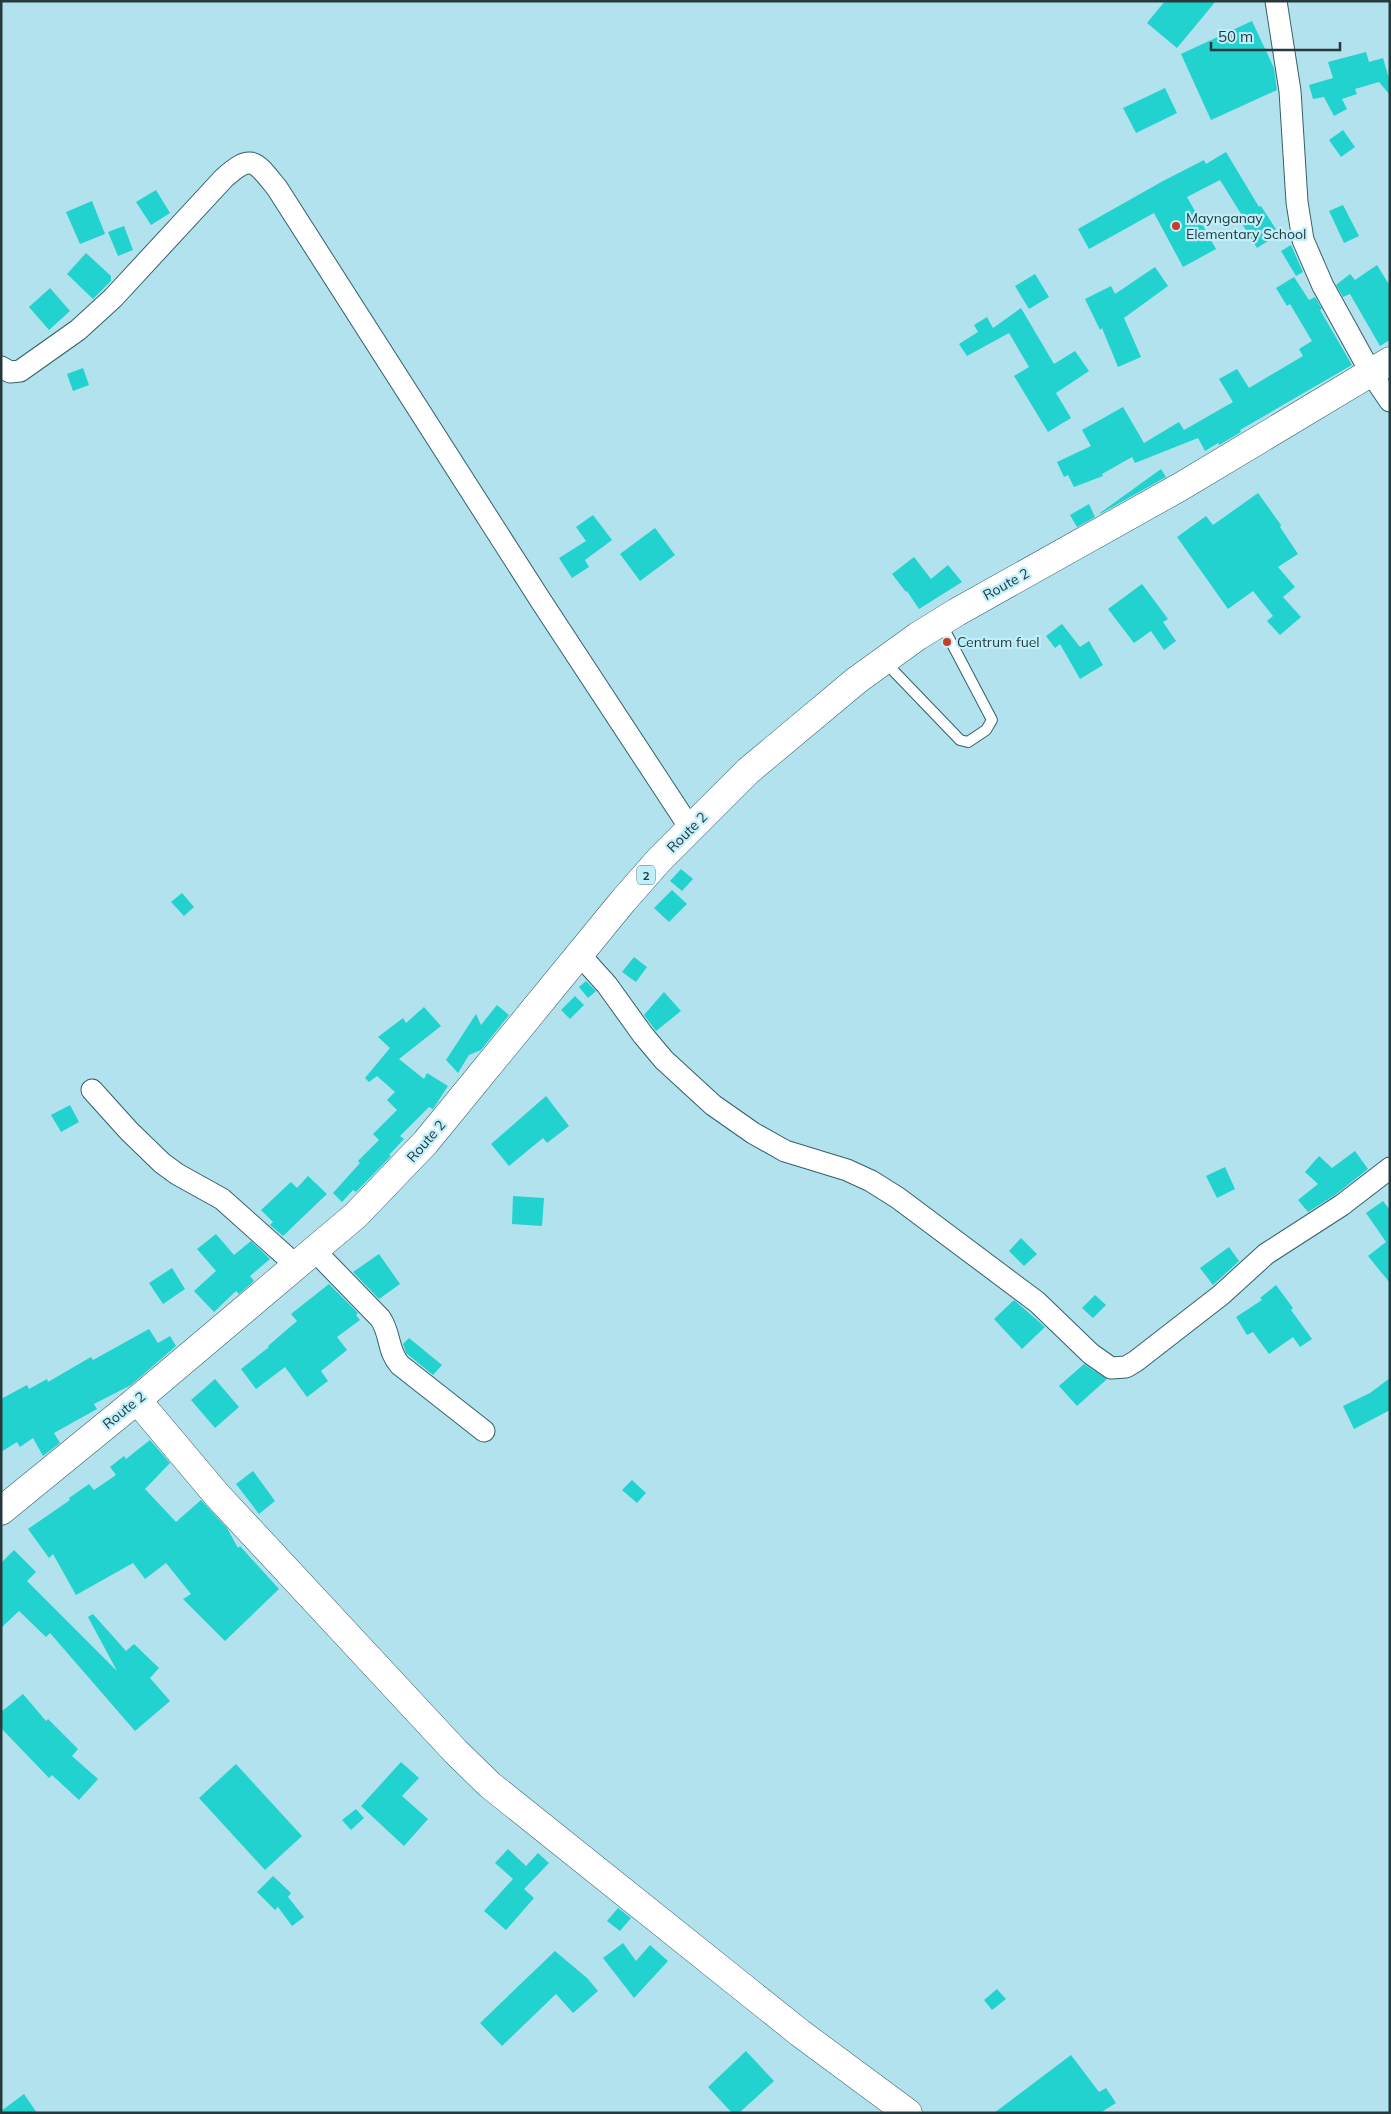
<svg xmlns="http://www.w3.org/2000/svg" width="1391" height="2114" font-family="Mulish,sans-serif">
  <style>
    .building { fill: #22d2ce }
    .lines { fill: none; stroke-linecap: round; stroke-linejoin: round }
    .lane-casing { stroke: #33616a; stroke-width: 12 }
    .street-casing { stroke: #33616a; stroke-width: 23 }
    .secondary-casing { stroke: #33616a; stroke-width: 29 }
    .highway-casing { stroke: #33616a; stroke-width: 29 }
    .lane { stroke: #fff; stroke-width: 10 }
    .street { stroke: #fff; stroke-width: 21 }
    .secondary { stroke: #fff; stroke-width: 28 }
    .highway { stroke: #fff; stroke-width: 28 }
    .poi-dot { fill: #c83c24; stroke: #bfeffa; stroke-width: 2 }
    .labels { text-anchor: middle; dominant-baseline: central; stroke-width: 4.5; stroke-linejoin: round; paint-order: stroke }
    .shield { fill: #bfeffa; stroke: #547076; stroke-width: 1 }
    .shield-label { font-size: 12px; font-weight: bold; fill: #263a3e }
    .poi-label { font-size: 14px; fill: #263a3e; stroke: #bfeffa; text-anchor: start }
    .street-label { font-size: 14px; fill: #263a3e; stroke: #bfeffa }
  </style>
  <rect width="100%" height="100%" fill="#b2e2ed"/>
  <!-- building -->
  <g class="building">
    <path d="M 1165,1 L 1216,1 L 1177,48 L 1147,23 Z"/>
    <path d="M 1252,21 L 1274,68 L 1277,90 L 1211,120 L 1181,54 Z"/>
    <path d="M 1366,52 L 1369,62 L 1383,58 L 1390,82 L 1390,95 L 1379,82 L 1355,89 L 1357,94 L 1342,99 L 1347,109 L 1334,116 L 1324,97 L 1313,99 L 1309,85 L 1333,78 L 1328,62 Z"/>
    <path d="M 1165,88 L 1177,113 L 1136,133 L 1123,108 Z"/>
    <path d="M 1343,130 L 1355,147 L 1341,157 L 1329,140 Z"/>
    <path d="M 1226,152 L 1259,207 L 1261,206 L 1279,234 L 1257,248 L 1239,219 L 1243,217 L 1220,180 L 1187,197 L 1216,249 L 1183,267 L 1154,213 L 1089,249 L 1078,229 L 1163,181 L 1204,160 L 1206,164 Z"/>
    <path d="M 156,190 L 170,213 L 151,225 L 136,202 Z"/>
    <path d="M 92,201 L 105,234 L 80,244 L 66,212 Z"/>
    <path d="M 1343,205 L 1359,236 L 1344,243 L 1329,211 Z"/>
    <path d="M 124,226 L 133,250 L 118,256 L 108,232 Z"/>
    <path d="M 1291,245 L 1303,272 L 1296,276 L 1281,251 Z"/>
    <path d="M 86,253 L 111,276 L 111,281 L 93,299 L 67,274 Z"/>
    <path d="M 1377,265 L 1390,286 L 1390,340 L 1380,346 L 1350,294 L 1343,297 L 1336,285 L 1350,274 L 1355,280 Z"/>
    <path d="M 1155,267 L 1168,286 L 1124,318 L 1141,357 L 1118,367 L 1102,328 L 1100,330 L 1085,299 L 1111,286 L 1115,294 Z"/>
    <path d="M 1035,274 L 1049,297 L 1029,309 L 1015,286 Z"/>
    <path d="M 1294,277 L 1309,300 L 1315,297 L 1322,309 L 1320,310 L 1352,365 L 1240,430 L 1241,432 L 1219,445 L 1218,443 L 1205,451 L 1198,438 L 1135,463 L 1132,457 L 1102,474 L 1103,476 L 1074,487 L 1068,475 L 1064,477 L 1057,462 L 1091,446 L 1082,430 L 1123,407 L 1144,443 L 1179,422 L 1184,430 L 1233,402 L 1219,379 L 1237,369 L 1249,388 L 1303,356 L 1299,349 L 1312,341 L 1290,304 L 1287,306 L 1276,288 Z"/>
    <path d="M 50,288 L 70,311 L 49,330 L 29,307 Z"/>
    <path d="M 1021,308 L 1054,364 L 1075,351 L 1089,371 L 1056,393 L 1071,418 L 1048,432 L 1014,376 L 1029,367 L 1009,333 L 967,356 L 959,344 L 978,332 L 974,325 L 987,317 L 993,328 Z"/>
    <path d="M 83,368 L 89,385 L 73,391 L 67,374 Z"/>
    <path d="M 1161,469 L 1166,477 L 1100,514 L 1100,513 Z"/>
    <path d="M 1258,493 L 1281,525 L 1280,527 L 1298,554 L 1278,567 L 1295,587 L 1283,597 L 1301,617 L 1280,635 L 1267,621 L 1273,616 L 1253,591 L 1228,609 L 1177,537 L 1206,516 L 1213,525 Z"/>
    <path d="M 1089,504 L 1095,517 L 1077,527 L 1070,515 Z"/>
    <path d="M 593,515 L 612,540 L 585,560 L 589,567 L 572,578 L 559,558 L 586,541 L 576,527 Z"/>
    <path d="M 655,528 L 675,555 L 640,581 L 620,554 Z"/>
    <path d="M 914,557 L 931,579 L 948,565 L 962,582 L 919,609 L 907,591 L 906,592 L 892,574 Z"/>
    <path d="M 1142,584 L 1168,619 L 1163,622 L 1176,641 L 1164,650 L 1151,631 L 1134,643 L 1108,609 Z"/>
    <path d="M 1062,624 L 1080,647 L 1089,641 L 1103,665 L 1080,679 L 1060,644 L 1055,648 L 1046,636 Z"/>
    <path d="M 681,869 L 693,879 L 682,891 L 670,881 Z"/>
    <path d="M 672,890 L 687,904 L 669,922 L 654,908 Z"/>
    <path d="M 182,893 L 194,907 L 184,916 L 171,902 Z"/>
    <path d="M 634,957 L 647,967 L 636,982 L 622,972 Z"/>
    <path d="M 586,981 L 596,991 L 588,998 L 579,987 Z"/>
    <path d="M 664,992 L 681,1011 L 656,1031 L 644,1015 Z"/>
    <path d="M 575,996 L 584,1005 L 570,1019 L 561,1010 Z"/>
    <path d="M 497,1005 L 509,1015 L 481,1050 L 469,1055 L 458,1073 L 446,1060 L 476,1014 L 481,1025 Z"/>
    <path d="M 424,1007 L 441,1026 L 399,1059 L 424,1079 L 427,1073 L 448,1086 L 433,1109 L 429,1107 L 400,1136 L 404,1139 L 389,1155 L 391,1156 L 356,1192 L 353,1190 L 342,1202 L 333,1193 L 360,1163 L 358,1161 L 379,1140 L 373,1134 L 397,1110 L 387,1100 L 395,1092 L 377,1076 L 369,1082 L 365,1078 L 390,1048 L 378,1037 L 403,1018 L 406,1023 Z"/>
    <path d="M 546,1096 L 569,1126 L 547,1143 L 543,1138 L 509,1166 L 491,1144 Z"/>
    <path d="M 70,1105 L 79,1122 L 61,1132 L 51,1115 Z"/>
    <path d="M 1355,1151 L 1368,1169 L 1335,1195 L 1308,1212 L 1298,1200 L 1318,1184 L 1305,1172 L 1319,1156 L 1332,1168 Z"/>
    <path d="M 1225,1167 L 1235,1189 L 1217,1198 L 1206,1176 Z"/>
    <path d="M 308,1176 L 327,1194 L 283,1236 L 270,1225 L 273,1222 L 261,1210 L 291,1182 L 297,1188 Z"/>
    <path d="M 513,1196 L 544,1198 L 542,1226 L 512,1224 Z"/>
    <path d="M 1383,1201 L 1390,1210 L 1390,1283 L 1368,1256 L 1386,1242 L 1366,1213 Z"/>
    <path d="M 216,1234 L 234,1255 L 251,1241 L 270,1259 L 250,1276 L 254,1281 L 239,1294 L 236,1291 L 214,1312 L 194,1291 L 216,1271 L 197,1249 Z"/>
    <path d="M 1021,1238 L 1037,1254 L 1024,1266 L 1009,1251 Z"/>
    <path d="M 1229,1247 L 1239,1261 L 1213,1285 L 1200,1268 Z"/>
    <path d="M 379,1254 L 400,1284 L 379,1299 L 353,1272 Z"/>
    <path d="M 172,1268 L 185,1289 L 163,1304 L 149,1283 Z"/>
    <path d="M 329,1284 L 358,1313 L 356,1315 L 360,1320 L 337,1337 L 347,1350 L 321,1371 L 328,1381 L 307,1397 L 285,1367 L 256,1389 L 241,1369 L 269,1347 L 268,1346 L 297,1321 L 291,1314 Z"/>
    <path d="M 1276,1285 L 1293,1308 L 1291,1310 L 1312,1339 L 1300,1347 L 1293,1337 L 1269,1354 L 1253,1332 L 1247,1335 L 1236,1317 L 1262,1300 L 1260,1298 Z"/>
    <path d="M 1095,1295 L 1106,1305 L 1093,1318 L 1082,1308 Z"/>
    <path d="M 1014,1300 L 1045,1327 L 1022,1349 L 994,1319 Z"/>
    <path d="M 149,1329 L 158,1343 L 170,1336 L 176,1346 L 131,1385 L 94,1404 L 97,1409 L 54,1433 L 60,1443 L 43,1456 L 33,1438 L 20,1447 L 17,1442 L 1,1452 L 1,1399 L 27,1385 L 29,1389 L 47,1379 L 48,1382 L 91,1357 L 93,1360 Z"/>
    <path d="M 409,1338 L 442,1365 L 433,1375 L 406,1353 L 403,1344 Z"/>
    <path d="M 1084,1364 L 1107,1379 L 1077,1406 L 1059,1386 Z"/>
    <path d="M 1390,1378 L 1390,1410 L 1354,1429 L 1343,1406 L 1370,1393 Z"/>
    <path d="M 215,1379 L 239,1407 L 215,1428 L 191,1400 Z"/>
    <path d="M 150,1440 L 170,1463 L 145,1489 L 176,1522 L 201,1500 L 227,1528 L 238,1548 L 240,1546 L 279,1589 L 225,1641 L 183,1599 L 191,1594 L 166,1563 L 145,1579 L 133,1563 L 76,1595 L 53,1554 L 49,1558 L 28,1529 L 70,1500 L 69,1498 L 89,1484 L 94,1490 L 116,1475 L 110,1467 L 124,1456 L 126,1459 Z"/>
    <path d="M 253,1471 L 275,1501 L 259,1514 L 236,1484 Z"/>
    <path d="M 632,1480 L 646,1493 L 637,1503 L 622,1490 Z"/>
    <path d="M 14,1550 L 36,1572 L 27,1581 L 117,1671 L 88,1617 L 93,1614 L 126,1651 L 134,1644 L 159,1668 L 150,1678 L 170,1701 L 135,1731 L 50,1633 L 46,1637 L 19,1611 L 1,1628 L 1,1563 Z"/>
    <path d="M 23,1694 L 46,1721 L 48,1719 L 78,1749 L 72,1756 L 98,1779 L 79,1800 L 52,1775 L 49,1778 L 1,1728 L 1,1712 Z"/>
    <path d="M 401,1762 L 419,1778 L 402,1796 L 428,1819 L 404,1846 L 361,1806 Z"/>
    <path d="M 236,1764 L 302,1836 L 265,1870 L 199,1798 Z"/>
    <path d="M 356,1809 L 364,1818 L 351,1830 L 342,1820 Z"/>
    <path d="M 508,1849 L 526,1866 L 538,1853 L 549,1863 L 524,1889 L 534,1898 L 506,1930 L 484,1911 L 513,1879 L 495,1863 Z"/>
    <path d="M 273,1876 L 291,1893 L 288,1897 L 304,1917 L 292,1926 L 278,1907 L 275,1910 L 257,1892 Z"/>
    <path d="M 618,1908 L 631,1918 L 620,1931 L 607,1921 Z"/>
    <path d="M 623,1943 L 636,1961 L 650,1945 L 668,1961 L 634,1998 L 603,1958 Z"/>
    <path d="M 555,1951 L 587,1978 L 598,1991 L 573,2013 L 556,1994 L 502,2046 L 480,2023 Z"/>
    <path d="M 997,1989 L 1006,1999 L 992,2010 L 984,2000 Z"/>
    <path d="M 746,2051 L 774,2081 L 739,2113 L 732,2113 L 708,2087 Z"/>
    <path d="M 1071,2055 L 1099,2092 L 1106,2088 L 1116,2103 L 1100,2113 L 994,2113 Z"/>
    <path d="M 24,2094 L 37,2113 L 1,2113 L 1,2111 Z"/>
  </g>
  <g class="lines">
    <!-- lane casing -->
    <g class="lane-casing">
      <path id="lane" d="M 885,662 L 960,740 L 968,742 L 986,730 L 992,720 L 941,623"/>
    </g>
    <!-- street casing -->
    <g class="street-casing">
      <g id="street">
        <path d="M 1276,1 L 1290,91 L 1297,202 L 1303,240 L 1323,286 L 1371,373 L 1390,401"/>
        <path d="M 1,367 L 10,372 L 20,371 L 78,330 L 113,298 L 224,178 C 252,153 255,161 277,188 L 541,601 L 690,828"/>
        <path d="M 580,955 L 607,985 L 643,1035 L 664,1060 L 713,1105 L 753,1133 L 785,1151 L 847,1170 L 871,1181 L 898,1198 L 1037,1302 L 1091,1354 L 1111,1368 L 1126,1367 L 1136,1361 L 1221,1295 L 1266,1254 L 1342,1205 L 1390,1168"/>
        <path d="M 92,1090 L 129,1131 L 162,1163 L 177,1174 L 222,1199 L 297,1266"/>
        <path d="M 315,1251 L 380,1318 C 391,1333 387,1351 400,1365 L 484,1431"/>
      </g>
    </g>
    <!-- secondary casing -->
    <g class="secondary-casing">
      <path id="secondary" d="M 137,1400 L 217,1495 L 456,1752 L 490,1785 L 800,2033 L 908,2113"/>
    </g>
    <!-- highway casing -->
    <g class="highway-casing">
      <path id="highway" d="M 1,1511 L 137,1400 L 356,1215 L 425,1143 L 623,901 L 659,860 L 748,771 L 857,680 L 918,636 L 957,612 L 1180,487 L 1390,361"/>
    </g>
    <!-- lane -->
    <use href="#lane" class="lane"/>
    <!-- street -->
    <use href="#street" class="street"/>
    <!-- secondary -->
    <use href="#secondary" class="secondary"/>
    <!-- highway -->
    <use href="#highway" class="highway"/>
  </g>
  <!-- markers -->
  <g class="poi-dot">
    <circle cx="1176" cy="226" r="5"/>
    <circle cx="947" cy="642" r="5"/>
  </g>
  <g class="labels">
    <!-- shield labels -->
    <rect class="shield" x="637" y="865.5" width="18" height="19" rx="4"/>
    <g class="shield-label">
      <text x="646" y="875">2</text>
    </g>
    <!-- poi labels -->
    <g class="poi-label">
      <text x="1186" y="218">Maynganay<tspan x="1186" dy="16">Elementary School</tspan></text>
      <text x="957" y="642">Centrum fuel</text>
    </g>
    <!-- street labels -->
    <g class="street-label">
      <text transform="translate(1006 584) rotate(-29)">Route 2</text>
      <text transform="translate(687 832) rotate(-45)">Route 2</text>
      <text transform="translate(426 1141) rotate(-49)">Route 2</text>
      <text transform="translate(124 1410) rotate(-39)">Route 2</text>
    </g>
  </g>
  <!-- border -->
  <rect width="1391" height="2114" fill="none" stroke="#263a3e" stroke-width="5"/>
  <!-- scale -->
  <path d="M1211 42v8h129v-8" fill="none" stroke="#263a3e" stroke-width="2.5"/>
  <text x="1218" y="42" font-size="15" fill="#263a3e" stroke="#bfeffa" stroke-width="4" paint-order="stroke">50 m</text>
</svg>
